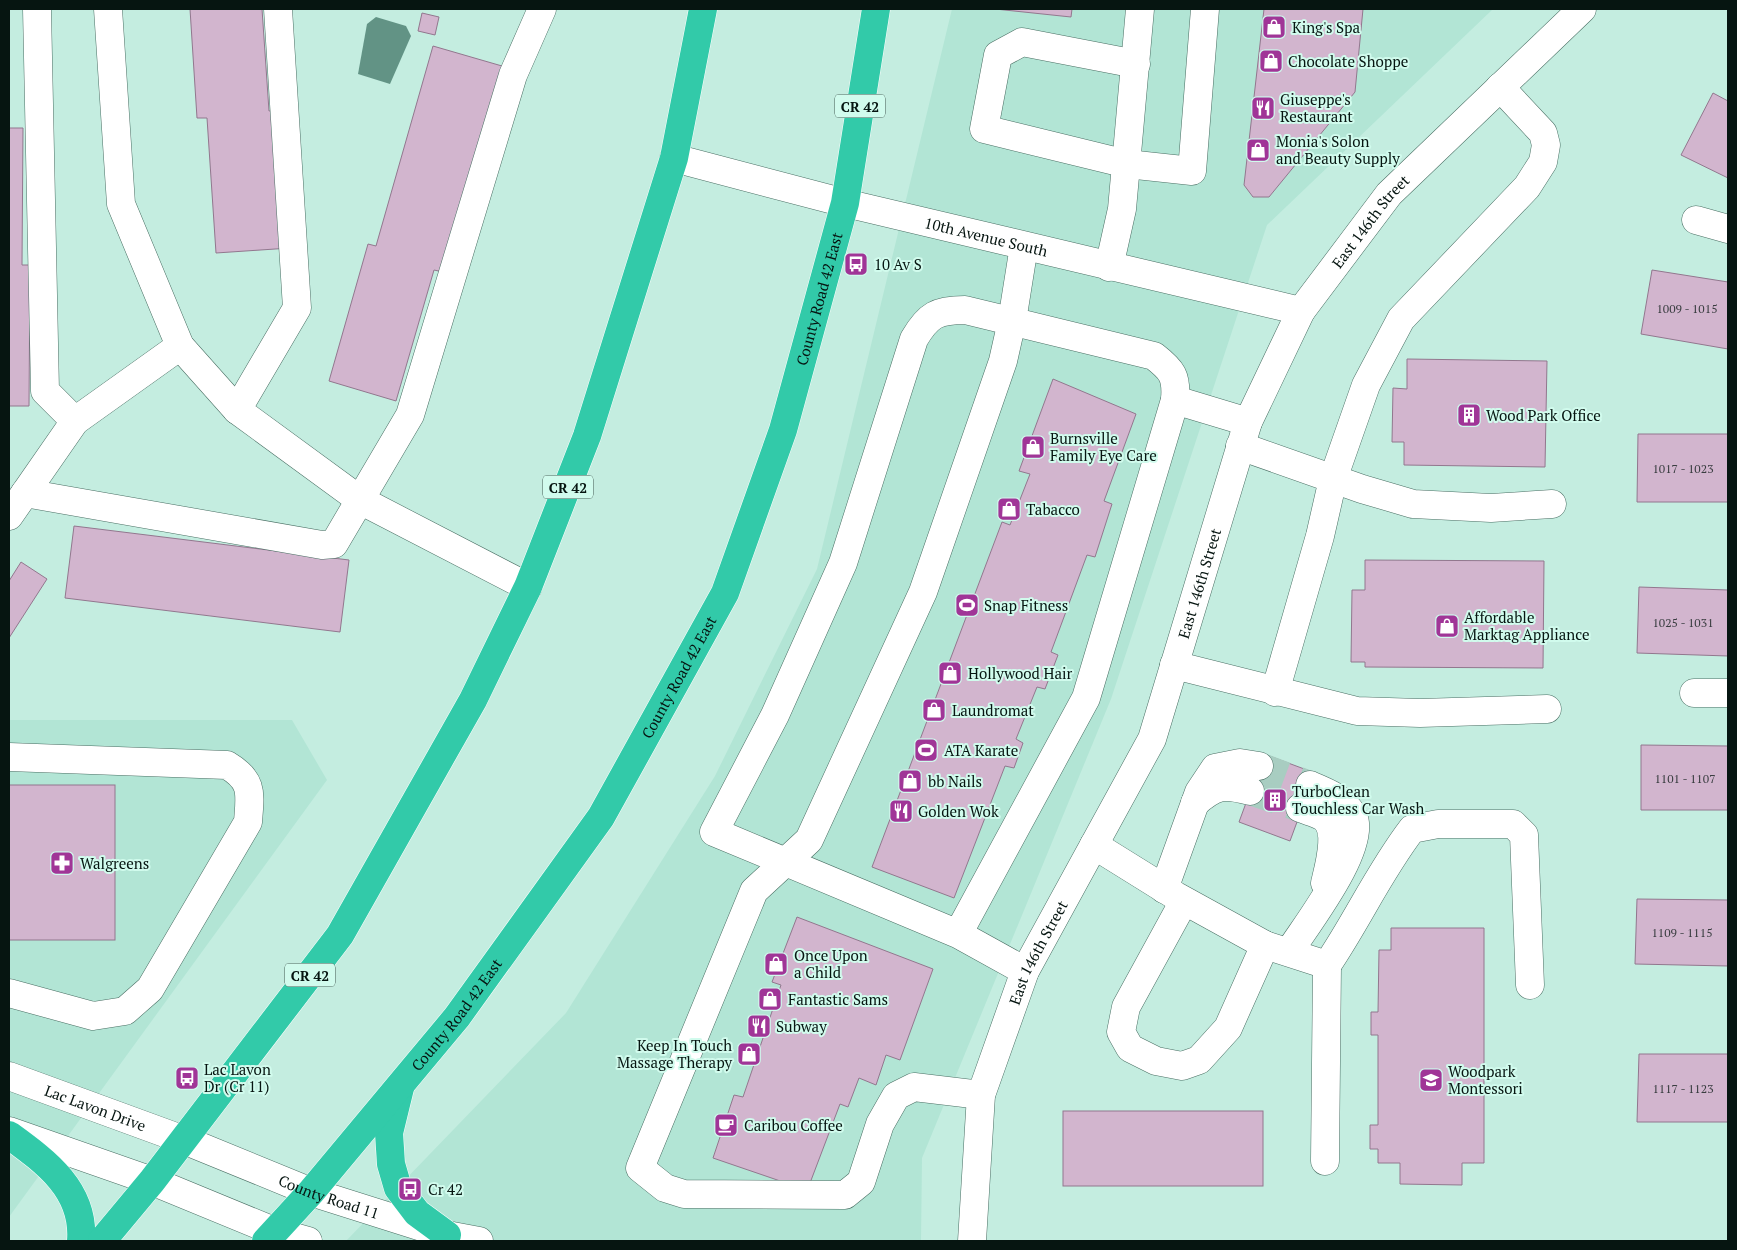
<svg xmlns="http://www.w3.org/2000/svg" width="1737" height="1250" font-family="'PT Serif',serif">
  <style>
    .built { fill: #b2e5d5 }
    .water { fill: #629385 }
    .building { fill: #d2b5ce; stroke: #92778e }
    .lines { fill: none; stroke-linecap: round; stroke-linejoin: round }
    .minor-tunnel { stroke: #a8cdc1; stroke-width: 28; stroke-dasharray: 28 14; stroke-linecap: butt }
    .minor-casing { stroke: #4a6f64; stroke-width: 29 }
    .highway-casing { stroke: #fff; stroke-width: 29 }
    .minor { stroke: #fff; stroke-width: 28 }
    .highway { stroke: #32caa9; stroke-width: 28 }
    .labels { text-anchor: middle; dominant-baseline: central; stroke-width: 4; stroke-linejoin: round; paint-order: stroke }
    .number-label { font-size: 12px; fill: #393d40 }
    .shield { fill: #d1fbed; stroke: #435a53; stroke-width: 1 }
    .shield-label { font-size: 14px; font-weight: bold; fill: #061511 }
    .poi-label { font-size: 15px; fill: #061511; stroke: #d1fbed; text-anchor: start }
    .street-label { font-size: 15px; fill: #061511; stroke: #d1fbed }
  </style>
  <rect width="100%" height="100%" fill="#c4ede0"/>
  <!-- built -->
  <g class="built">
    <path d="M 952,9 L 1493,9 L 1267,225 L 1111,699 L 922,1158 L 921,1241 L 346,1241 L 566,1013 L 715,776 L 817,569 Z"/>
    <path d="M 9,720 L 292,720 L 327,780 L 9,1217 Z"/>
  </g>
  <!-- water -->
  <path class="water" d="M 376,17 L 406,26 L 411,36 L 390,84 L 358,74 L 367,24 Z"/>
  <!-- building -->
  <g class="building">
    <path d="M 190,9 L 262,9 L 269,111 L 281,110 L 290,248 L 216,253 L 207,118 L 197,118 Z"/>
    <path d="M 995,9 L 1072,9 L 1071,17 Z"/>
    <path d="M 1264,9 L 1363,9 L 1355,92 L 1269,197 L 1253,197 L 1244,185 Z"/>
    <path d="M 422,13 L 439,17 L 435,35 L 418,31 Z"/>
    <path d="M 433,46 L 502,66 L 443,272 L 434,270 L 396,401 L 329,381 L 368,244 L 376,246 Z"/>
    <path d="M 1713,93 L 1728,101 L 1728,178 L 1681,155 Z"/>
    <path d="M 9,128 L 23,128 L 22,265 L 30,265 L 29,406 L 9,406 Z"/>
    <path d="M 1652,270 L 1728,282 L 1728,349 L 1641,334 Z"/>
    <path d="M 1407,359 L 1547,361 L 1545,467 L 1404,465 L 1404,442 L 1392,442 L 1393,388 L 1407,389 Z"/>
    <path d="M 1053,379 L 1136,414 L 1104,501 L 1112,504 L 1095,557 L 1087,555 L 1051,652 L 1058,655 L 1045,689 L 1037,687 L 1016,739 L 1023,743 L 1014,768 L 1005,766 L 954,898 L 872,867 L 1002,522 L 1010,525 L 1030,474 L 1019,471 Z"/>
    <path d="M 1638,434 L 1728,434 L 1728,502 L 1637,502 Z"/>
    <path d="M 74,526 L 349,560 L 340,632 L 65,598 Z"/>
    <path d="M 1365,560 L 1544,561 L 1543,668 L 1365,667 L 1365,662 L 1351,662 L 1352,590 L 1365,590 Z"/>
    <path d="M 21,562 L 47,579 L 9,638 L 9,581 Z"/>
    <path d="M 1639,587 L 1728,590 L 1728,656 L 1637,653 Z"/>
    <path d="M 1641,745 L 1728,746 L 1728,810 L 1641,810 Z"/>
    <path d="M 1264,754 L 1315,773 L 1290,841 L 1239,822 Z"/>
    <rect x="9" y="785" width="106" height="155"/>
    <path d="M 1637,899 L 1728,900 L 1728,966 L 1635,964 Z"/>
    <path d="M 797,917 L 933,969 L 900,1060 L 886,1055 L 876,1085 L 859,1078 L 848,1107 L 840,1104 L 810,1183 L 789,1184 L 713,1158 L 734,1095 L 743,1097 L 781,985 L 772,982 Z"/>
    <path d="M 1391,928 L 1484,928 L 1484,1163 L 1462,1163 L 1462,1185 L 1400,1184 L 1400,1163 L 1378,1163 L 1378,1149 L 1370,1149 L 1370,1125 L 1378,1125 L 1378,1035 L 1371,1035 L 1371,1012 L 1378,1012 L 1379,950 L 1391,950 Z"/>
    <path d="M 1639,1054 L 1728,1054 L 1728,1122 L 1637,1122 Z"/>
    <rect x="1063" y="1111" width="200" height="75"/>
  </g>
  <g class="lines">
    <!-- minor-tunnel -->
    <g class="minor-tunnel">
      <path d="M 1259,766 L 1310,785"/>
      <path d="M 1250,791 L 1300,808"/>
    </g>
    <!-- minor casing -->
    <g class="minor-casing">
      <g id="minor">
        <path d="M 37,9 L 45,391 L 75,421"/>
        <path d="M 108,9 L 121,204 L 180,346 L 237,410"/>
        <path d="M 278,9 L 297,308 L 237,410 L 360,500 L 528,587"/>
        <path d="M 1136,64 L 1022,42 L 998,55 L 984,129 L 1127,164 L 1192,171 L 1205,9"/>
        <path id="s1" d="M 674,158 L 845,203 L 1301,311"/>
        <path d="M 1696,220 L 1728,229"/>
        <path d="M 1109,267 L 1122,209 L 1140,9"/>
        <path d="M 1175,400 L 1248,422"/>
        <path d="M 1240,446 L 1362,489 L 1413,504 L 1491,508 L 1552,504"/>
        <path d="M 25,493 L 322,545 L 334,544 L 410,415 L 513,75 L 542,9"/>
        <path d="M 9,516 L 75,421 L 180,346"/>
        <path d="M 1174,665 L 1357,711 L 1420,713 L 1547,709"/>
        <path d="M 1275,692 L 1320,536 L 1333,479 L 1366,385 L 1401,319 L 1527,187 L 1543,162 L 1546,145 L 1543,133 L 1500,87"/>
        <path d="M 1694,693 L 1728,693"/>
        <path d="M 9,757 L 227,765 C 254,781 250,794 248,822 L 150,989 L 125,1011 L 93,1016 L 9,993"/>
        <path d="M 1195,803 C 1216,785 1223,784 1250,791"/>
        <path d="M 1300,808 C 1307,811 1317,813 1323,817 C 1340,829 1329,866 1325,883"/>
        <path d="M 1094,845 L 1176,896 L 1265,945 L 1327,965 C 1357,921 1379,872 1412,829 L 1438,824 L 1513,824 L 1524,835 L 1530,985"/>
        <path d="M 1164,889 L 1199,792 L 1215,768 L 1240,763 L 1259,766"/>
        <path d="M 1184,901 L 1126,1007 L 1121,1032 L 1130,1048 L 1156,1061 L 1182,1066 L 1199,1060 L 1228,1028 L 1265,945"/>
        <path d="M 958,934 L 1086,698 L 1175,400 C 1177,376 1172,370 1154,356 L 965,310 C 937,310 928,315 914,339 L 843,563 L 775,715 L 714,832 L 958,934 L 1025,971"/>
        <path d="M 1289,952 C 1306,925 1368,846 1353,816 C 1345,799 1327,792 1310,785"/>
        <path id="s2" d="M 9,1076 L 184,1140 L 311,1192 L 447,1235 L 479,1241"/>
        <path d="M 981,1095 L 914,1087 L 896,1096 L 880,1124 L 861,1182 L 845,1195 L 684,1194 L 665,1188 L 640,1168 L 754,891 L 809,840 L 923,592 L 1003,361 L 1012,321 L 1024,246"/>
        <path d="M 9,1131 L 152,1181 L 276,1232 L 308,1241"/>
        <path d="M 1325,1161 L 1327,965"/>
        <path id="s3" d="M 972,1241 L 981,1095 L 1025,971 L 1152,739 L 1248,422 L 1301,311 L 1389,194 L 1582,9"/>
      </g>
    </g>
    <!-- highway casing -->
    <g class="highway-casing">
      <g id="highway">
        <path d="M 400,1088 L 389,1133 L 391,1164 L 398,1188 L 417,1213 L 447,1235"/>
        <path d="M 9,1135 C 46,1162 85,1190 81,1241"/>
        <path d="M 102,1241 L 152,1181 L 340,935 L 473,700 L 528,587 L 587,436 L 674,158 L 703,9"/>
        <path id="s4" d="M 266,1241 L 311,1192 L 457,1017 L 601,817 L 725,593 L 783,430 L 845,203 L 876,9"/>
      </g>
    </g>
    <!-- minor -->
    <use href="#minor" class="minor"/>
    <!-- highway -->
    <use href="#highway" class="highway"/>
  </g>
  <!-- icons -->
  <defs>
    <g id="shop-square" transform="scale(1.25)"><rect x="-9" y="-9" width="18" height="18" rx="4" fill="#a03597" stroke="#d1fbed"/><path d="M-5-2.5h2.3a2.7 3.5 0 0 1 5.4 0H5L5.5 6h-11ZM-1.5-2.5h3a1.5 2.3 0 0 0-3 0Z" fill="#fff"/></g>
    <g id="restaurant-square" transform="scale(1.25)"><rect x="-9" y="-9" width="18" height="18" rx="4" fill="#a03597" stroke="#d1fbed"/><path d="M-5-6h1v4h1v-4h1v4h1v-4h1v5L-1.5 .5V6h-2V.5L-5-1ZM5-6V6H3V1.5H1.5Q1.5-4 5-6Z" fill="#fff"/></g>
    <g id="bus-square" transform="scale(1.25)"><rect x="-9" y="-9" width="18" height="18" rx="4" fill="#a03597" stroke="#d1fbed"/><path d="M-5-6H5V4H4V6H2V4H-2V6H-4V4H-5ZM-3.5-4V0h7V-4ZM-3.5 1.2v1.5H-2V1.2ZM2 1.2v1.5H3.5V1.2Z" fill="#fff"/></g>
    <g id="building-square" transform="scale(1.25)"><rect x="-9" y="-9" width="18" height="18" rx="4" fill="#a03597" stroke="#d1fbed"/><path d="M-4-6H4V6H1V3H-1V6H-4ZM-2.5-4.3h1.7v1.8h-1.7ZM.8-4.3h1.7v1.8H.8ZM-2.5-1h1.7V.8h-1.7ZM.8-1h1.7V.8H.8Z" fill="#fff"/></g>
    <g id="stadium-square" transform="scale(1.25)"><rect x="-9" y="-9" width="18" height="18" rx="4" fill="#a03597" stroke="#d1fbed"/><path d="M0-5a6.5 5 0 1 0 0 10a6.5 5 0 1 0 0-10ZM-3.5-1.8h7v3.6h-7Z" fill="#fff"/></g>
    <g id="pharmacy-square" transform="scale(1.25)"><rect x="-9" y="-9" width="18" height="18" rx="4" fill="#a03597" stroke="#d1fbed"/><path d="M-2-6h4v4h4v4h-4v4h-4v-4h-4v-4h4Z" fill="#fff"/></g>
    <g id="school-square" transform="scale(1.25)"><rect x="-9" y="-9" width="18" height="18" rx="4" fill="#a03597" stroke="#d1fbed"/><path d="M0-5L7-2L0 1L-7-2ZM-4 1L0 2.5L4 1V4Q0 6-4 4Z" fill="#fff"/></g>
    <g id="cafe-square" transform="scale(1.25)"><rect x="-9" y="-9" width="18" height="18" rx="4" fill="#a03597" stroke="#d1fbed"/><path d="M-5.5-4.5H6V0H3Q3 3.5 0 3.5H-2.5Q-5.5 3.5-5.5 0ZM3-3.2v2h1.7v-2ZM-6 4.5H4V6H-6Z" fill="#fff"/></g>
  </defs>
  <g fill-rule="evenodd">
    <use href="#shop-square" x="1274" y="27"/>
    <use href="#shop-square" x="1271" y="61"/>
    <use href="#restaurant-square" x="1263" y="108"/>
    <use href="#shop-square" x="1258" y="150"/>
    <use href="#bus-square" x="856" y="264"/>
    <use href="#building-square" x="1469" y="415"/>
    <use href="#shop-square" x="1033" y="447"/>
    <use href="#shop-square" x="1009" y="509"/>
    <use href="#stadium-square" x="967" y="605"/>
    <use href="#shop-square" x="1447" y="626"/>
    <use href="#shop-square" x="950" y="673"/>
    <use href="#shop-square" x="934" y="710"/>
    <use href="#stadium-square" x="926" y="750"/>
    <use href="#shop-square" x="910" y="781"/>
    <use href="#building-square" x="1275" y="800"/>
    <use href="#restaurant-square" x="901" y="811"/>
    <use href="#pharmacy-square" x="62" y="863"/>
    <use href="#shop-square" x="776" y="964"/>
    <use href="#shop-square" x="770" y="999"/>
    <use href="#restaurant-square" x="759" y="1026"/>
    <use href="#shop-square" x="749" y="1054"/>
    <use href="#bus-square" x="187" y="1078"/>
    <use href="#school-square" x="1431" y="1080"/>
    <use href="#cafe-square" x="726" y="1125"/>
    <use href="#bus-square" x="410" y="1189"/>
  </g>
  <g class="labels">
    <!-- number labels -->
    <g class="number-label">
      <text x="1687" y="308">1009 - 1015</text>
      <text x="1683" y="468">1017 - 1023</text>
      <text x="1683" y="622">1025 - 1031</text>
      <text x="1685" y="778">1101 - 1107</text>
      <text x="1682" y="932">1109 - 1115</text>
      <text x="1683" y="1088">1117 - 1123</text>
    </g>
    <!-- shield labels -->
    <g class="shield">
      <rect x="835" y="94.5" width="50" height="23" rx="4"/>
      <rect x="543" y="475.5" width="50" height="23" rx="4"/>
      <rect x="285" y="963.5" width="50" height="23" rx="4"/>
    </g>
    <g class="shield-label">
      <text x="860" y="106">CR 42</text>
      <text x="568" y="487">CR 42</text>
      <text x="310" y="975">CR 42</text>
    </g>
    <!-- poi labels -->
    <g class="poi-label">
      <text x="1292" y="27">King's Spa</text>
      <text x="1288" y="61">Chocolate Shoppe</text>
      <text x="1280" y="99">Giuseppe's<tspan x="1280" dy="17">Restaurant</tspan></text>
      <text x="1276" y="141">Monia's Solon<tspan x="1276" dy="17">and Beauty Supply</tspan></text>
      <text x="874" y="264">10 Av S</text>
      <text x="1486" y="415">Wood Park Office</text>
      <text x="1050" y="438">Burnsville<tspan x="1050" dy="17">Family Eye Care</tspan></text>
      <text x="1026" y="509">Tabacco</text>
      <text x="984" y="605">Snap Fitness</text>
      <text x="1464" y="617">Affordable<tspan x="1464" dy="17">Marktag Appliance</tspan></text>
      <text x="968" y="673">Hollywood Hair</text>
      <text x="952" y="710">Laundromat</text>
      <text x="944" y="750">ATA Karate</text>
      <text x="928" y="781">bb Nails</text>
      <text x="1292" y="791">TurboClean<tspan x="1292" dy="17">Touchless Car Wash</tspan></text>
      <text x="918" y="811">Golden Wok</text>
      <text x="80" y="863">Walgreens</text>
      <text x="794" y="955">Once Upon<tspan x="794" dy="17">a Child</tspan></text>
      <text x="788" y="999">Fantastic Sams</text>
      <text x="776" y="1026">Subway</text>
      <text x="732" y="1045" text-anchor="end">Keep In Touch<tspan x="732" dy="17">Massage Therapy</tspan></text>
      <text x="204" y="1069">Lac Lavon<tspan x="204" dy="17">Dr (Cr 11)</tspan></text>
      <text x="1448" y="1071">Woodpark<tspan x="1448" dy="17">Montessori</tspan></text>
      <text x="744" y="1125">Caribou Coffee</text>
      <text x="428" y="1189">Cr 42</text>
    </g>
    <!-- street labels -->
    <g class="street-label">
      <text stroke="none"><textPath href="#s3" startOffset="1110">East 146th Street</textPath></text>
      <text stroke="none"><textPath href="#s1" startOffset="322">10th Avenue South</textPath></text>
      <text stroke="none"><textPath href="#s4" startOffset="1106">County Road 42 East</textPath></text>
      <text stroke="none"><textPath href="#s3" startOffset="705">East 146th Street</textPath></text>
      <text stroke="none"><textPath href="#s4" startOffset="701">County Road 42 East</textPath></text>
      <text stroke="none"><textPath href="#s3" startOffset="300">East 146th Street</textPath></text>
      <text stroke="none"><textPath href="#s4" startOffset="296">County Road 42 East</textPath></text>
      <text stroke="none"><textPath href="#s2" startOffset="92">Lac Lavon Drive</textPath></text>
      <text stroke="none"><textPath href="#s2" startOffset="342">County Road 11</textPath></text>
    </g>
  </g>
  <!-- border -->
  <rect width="1737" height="1250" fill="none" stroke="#061511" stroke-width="20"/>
</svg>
